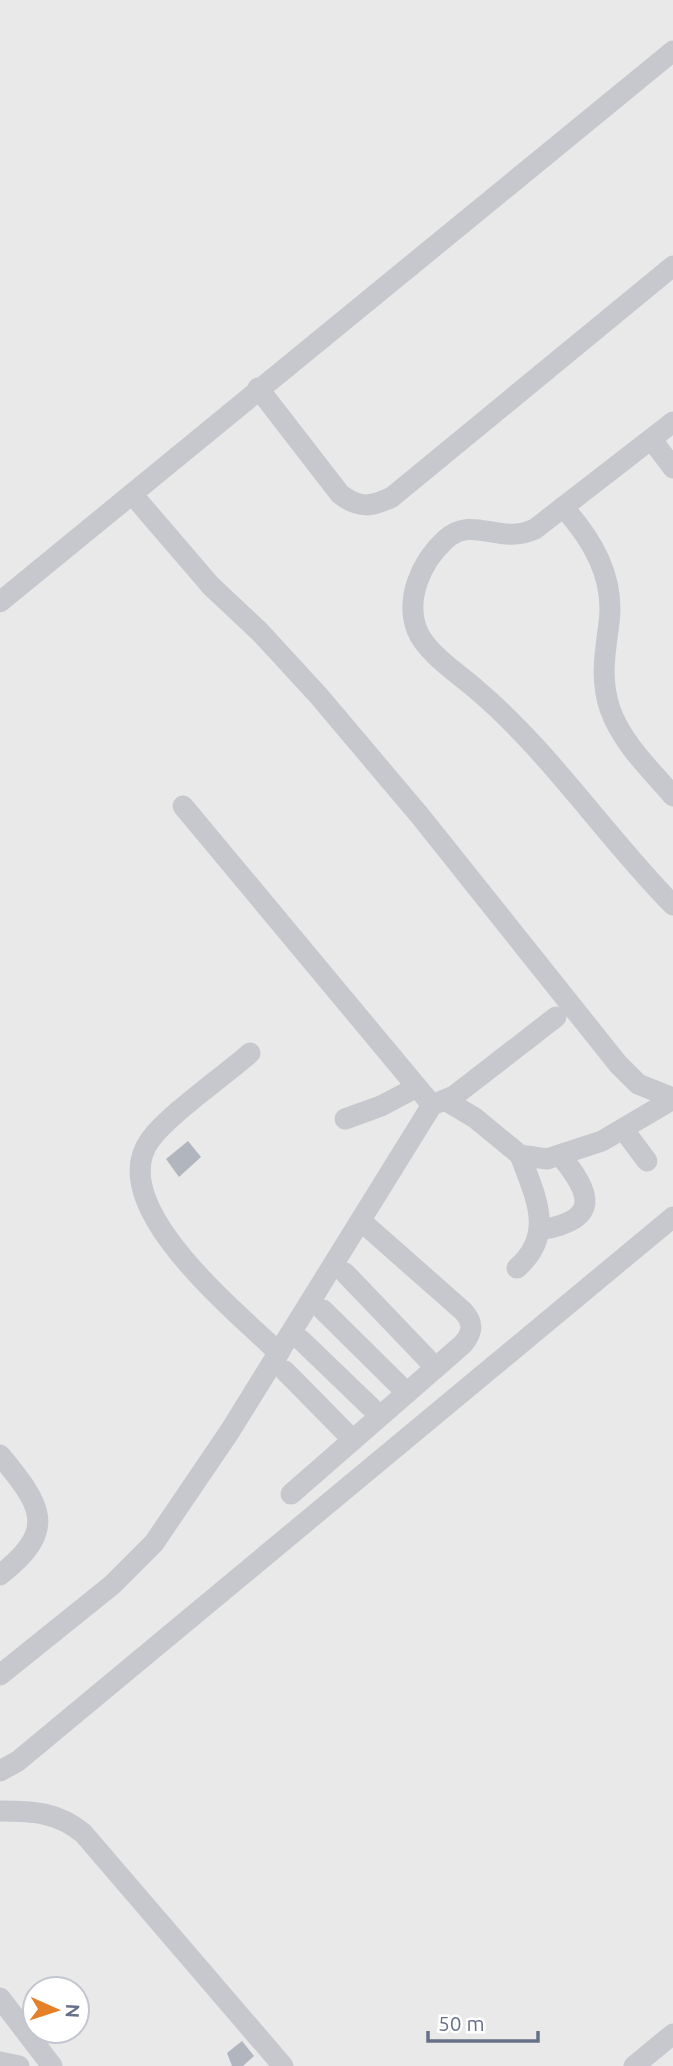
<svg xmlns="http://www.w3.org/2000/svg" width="673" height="2066" font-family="Ubuntu,sans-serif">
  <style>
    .built { fill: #e9e9e9; fill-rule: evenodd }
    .building { fill: #b1b5be }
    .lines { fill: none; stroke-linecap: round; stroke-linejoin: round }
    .minor { stroke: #c6c8cd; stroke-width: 21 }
  </style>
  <rect width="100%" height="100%" fill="#f8f8f6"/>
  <!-- built -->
  <path class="built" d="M 0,0 L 673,0 L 673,2066 L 0,2066 ZM 35,1989 L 77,1989 L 77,2031 L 35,2031 Z"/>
  <!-- building -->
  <g class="building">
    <path d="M 188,1141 L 201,1157 L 179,1177 L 166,1159 Z"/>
    <path d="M 242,2041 L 254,2056 L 243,2066 L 232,2066 L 227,2053 Z"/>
  </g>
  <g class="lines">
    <!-- minor -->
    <g class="minor">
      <path d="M 258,388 L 340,494 C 359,509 372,507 392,497 L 673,266"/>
      <path d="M 673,422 L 535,529 C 499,546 473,514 445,540 C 421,562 405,599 417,630 C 426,653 459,674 477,690 C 551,753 605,836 673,905"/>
      <path d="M 652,440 L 673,468"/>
      <path d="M 132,494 L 211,586 L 260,632 L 318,695 L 421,817 L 618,1064 L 638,1084 L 673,1098"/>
      <path d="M 563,507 C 592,539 615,577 609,623 C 605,653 600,679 610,709 C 622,743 650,769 673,796"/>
      <path d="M 0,602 L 673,51"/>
      <path d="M 183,806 L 432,1105"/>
      <path d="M 250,1053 C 224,1076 169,1114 150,1140 C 103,1205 237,1312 279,1353"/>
      <path d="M 445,1100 L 475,1118 L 520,1155 L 547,1159 L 602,1141 L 673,1099"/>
      <path d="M 345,1119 L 381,1106 L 417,1087"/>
      <path d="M 623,1129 L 647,1161"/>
      <path d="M 540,1230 C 601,1220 592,1194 560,1155"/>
      <path d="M 517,1268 C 556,1234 535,1196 520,1155"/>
      <path d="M 345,1273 L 436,1368"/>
      <path d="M 323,1310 L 407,1393"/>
      <path d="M 301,1340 L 380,1416"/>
      <path d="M 285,1371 L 353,1440"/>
      <path d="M 0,1455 C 41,1505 59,1529 0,1575"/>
      <path d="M 291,1494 L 463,1344 C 473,1332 474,1323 463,1311 L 361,1221"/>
      <path d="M 0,1675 L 112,1585 L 154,1543 L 230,1431 L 432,1105 L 454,1096 L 556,1017"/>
      <path d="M 0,1771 L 18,1761 L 673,1217"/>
      <path d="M 0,1811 C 33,1811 57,1812 83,1833 L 283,2066"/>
      <path d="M 0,1998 L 52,2066"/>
      <path d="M 0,2062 L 19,2066"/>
      <path d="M 634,2066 L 673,2034"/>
    </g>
  </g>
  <!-- north arrow -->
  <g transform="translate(56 2010) rotate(93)"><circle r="33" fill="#ffffff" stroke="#c2c6cf" stroke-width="2"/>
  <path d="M0-5L12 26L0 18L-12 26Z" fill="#e68028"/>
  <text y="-10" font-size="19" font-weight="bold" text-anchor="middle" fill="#677187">N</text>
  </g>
  <!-- scale -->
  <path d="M428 2031v10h110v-10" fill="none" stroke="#677187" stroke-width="3.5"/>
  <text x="438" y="2031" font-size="21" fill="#677187" stroke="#ffffff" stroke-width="5" paint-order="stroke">50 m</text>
</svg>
